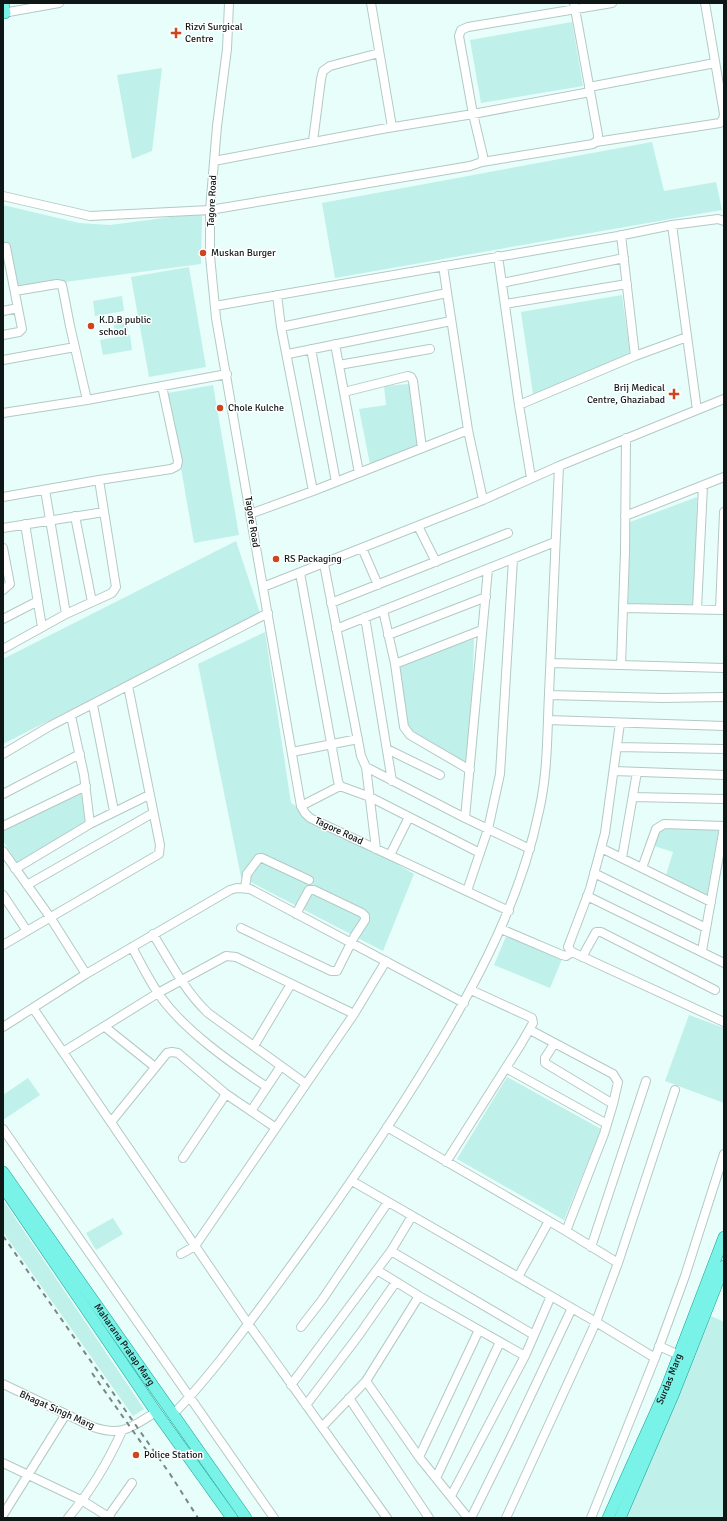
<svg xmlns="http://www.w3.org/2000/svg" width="727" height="1521" font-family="Signika,sans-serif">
  <rect width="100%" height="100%" fill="#e8fefb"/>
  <path fill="#bff0e9" d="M572 22 583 86 481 103 470 40Z
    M162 68 152 151 132 159 117 75Z
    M652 142 664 191 716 182 722 210 335 278 322 203Z
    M3 205 79 223 110 225 202 213 201 264 19 288 10 250 3 248Z
    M189 267 206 367 149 377 131 277Z
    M622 295 630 354 533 394 521 312Z
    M122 296 124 311 95 316 93 301Z
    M126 317 128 331 115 333 113 319Z
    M130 335 132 350 103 355 100 340Z
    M409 384 420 447 370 464 359 409 386 405 384 386Z
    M213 385 239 535 194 543 168 393Z
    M697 497 695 605 628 604 630 522Z
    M236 541 260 613 3 744V659Z
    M265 632 291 803 414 874 383 951 241 877 198 664Z
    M474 639 470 770 402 727 395 664Z
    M84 789 88 822 17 862 3 841V830Z
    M665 826 719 828 707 895 666 875 673 852 654 846 658 830Z
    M507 934 563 957 550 988 494 965Z
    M689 1015 724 1028V1103L665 1081Z
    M507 1077 601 1129 564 1220 457 1159Z
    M28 1078 40 1095 3 1120V1095Z
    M3 1200 144 1409 133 1416 3 1232Z
    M113 1218 123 1234 96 1250 86 1233Z
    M711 1316 724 1322V1518H623Z"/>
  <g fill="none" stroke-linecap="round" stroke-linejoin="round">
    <g stroke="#b3c9c5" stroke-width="10">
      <path id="minor" d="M229 3 227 49 217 126 210 210V256L216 318 301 806 305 813 310 818 509 911
        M371 3 392 127
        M3 13 59 3
        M589 87 715 63
        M313 141 321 79 323 71 330 66 379 53
        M596 142 720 123 723 119 724 114 705 3
        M214 161 382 129 473 114 590 92
        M482 162 593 144 598 140V135L574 3
        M3 196 90 216 210 210 470 166 482 162 483 156 473 114 459 36 461 30 468 27 612 3
        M672 225 697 410
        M621 235 635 356
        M498 256 519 405 531 478
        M443 266 468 430 483 500
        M502 283 624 258
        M15 291 57 284 62 285 70 326 87 400
        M277 295 281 327 313 491
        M505 304 627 284
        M215 306 618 236 672 225 718 219 724 221
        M3 311 18 308
        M281 327 447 293
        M3 335 19 332 22 329 6 247
        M335 344 359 473
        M311 349 336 482
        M288 354 451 321
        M3 360 75 347
        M339 365 430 349
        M344 392 408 376 411 377 413 381 422 448
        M519 405 635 356 687 337
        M3 413 87 400 227 374
        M99 480 171 469 177 466 178 461 162 386
        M45 490 66 614
        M3 497 99 480 116 587 112 593 66 614 3 649
        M250 514 313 491 468 430
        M75 516 92 602
        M625 516 724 477
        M25 524 42 627
        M418 526 436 562
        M3 528 104 512
        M3 548 10 584 3 590
        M362 548 378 585
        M324 564 361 756 366 767 465 818 530 849
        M300 573 338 781 340 786 370 797 480 853
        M263 587 483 500 559 466 724 399
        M331 603 508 533
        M623 608 724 610
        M697 609 703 486
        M383 610 395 664 404 727 410 735 470 770
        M720 610 724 512
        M365 617 392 781
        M3 619 38 601
        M336 629 555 542
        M388 635 486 597
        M551 663 724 668
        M395 664 482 630
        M621 665 625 552 626 438
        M549 695 663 698 724 697
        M93 705 114 811
        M548 720 724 726
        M620 723 605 833 590 889 568 947 572 952 724 1022
        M617 747 724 749
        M387 749 440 775
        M292 752 358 739
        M3 754 50 726 268 613
        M366 767 376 849
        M614 771 724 775
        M3 794 80 754
        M633 797 724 799
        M301 806 340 786
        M465 818 488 569
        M90 824 149 795
        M3 826 86 786
        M601 848 711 902
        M3 851 50 917 86 974
        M390 855 409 817
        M622 858 637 772
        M642 868 656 829 664 824 724 826
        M15 869 90 824 84 775 71 716
        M594 873 706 928
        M27 885 153 813
        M245 888 247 874 259 858H262L309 880
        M467 891 488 829 500 774 513 559
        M3 895 27 931
        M587 896 724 963
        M241 928 331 971H337L354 937 365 920V916L362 913 314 890H309L296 914
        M501 929 562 955 566 956 572 952
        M153 934C170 962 185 991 208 1013L306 1084
        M3 945 159 854 160 845 128 686
        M132 947C140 962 148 978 158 993 182 1029 231 1063 267 1087
        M702 951 724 827
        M582 957 596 932H601L715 990
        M33 1008 249 1325 387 1518
        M3 1027 86 974 230 890 237 888 250 889 464 1003
        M105 1027 155 1067
        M530 1030 613 1074 618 1082 613 1104 604 1134 566 1231
        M554 1044 545 1058V1063L613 1104
        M254 1046 291 984
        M63 1052 158 993 226 956 236 957 354 1014
        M506 1068 607 1124
        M251 1111 281 1066
        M111 1122 167 1053 172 1052 178 1053 226 1094 276 1128
        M387 1127 566 1231 618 1263
        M3 1129 274 1518
        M183 1158 226 1094
        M446 1162 521 1044 533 1023 532 1018 471 990
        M352 1181 596 1322 655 1358
        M591 1247 646 1081
        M391 1251 534 1335
        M181 1254 195 1246 354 1014 386 961
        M377 1270 419 1296 525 1356
        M518 1277 549 1221
        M301 1327 322 1300 388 1202
        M659 1346 679 1355
        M366 1381 419 1457 468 1518
        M3 1384 93 1427C123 1437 131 1427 156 1412
        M291 1385 391 1251 412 1216
        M349 1398 429 1518
        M306 1405 359 1335 396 1282
        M173 1414C191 1397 206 1378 222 1358 249 1324 275 1288 301 1252 348 1187 393 1121 434 1053 480 977 521 898 539 811 548 772 547 733 549 694 552 618 555 542 559 466
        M322 1427 366 1381 419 1296
        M419 1457 479 1330
        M3 1463 83 1501 110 1518
        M436 1478 500 1342
        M451 1496 525 1356 551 1296
        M3 1515 66 1414
        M108 1517 132 1483
        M68 1518C90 1492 108 1462 122 1431
        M471 1518 511 1437 572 1308
        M506 1518 596 1322 618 1263 675 1090
        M591 1518 655 1358 685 1276 724 1154"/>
    </g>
    <g stroke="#1aa095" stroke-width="12">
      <g id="major">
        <path d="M3 3 5 13"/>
        <path id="s1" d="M3 1172 246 1518"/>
        <path d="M3 1187 156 1412 232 1518"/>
        <path id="s2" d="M608 1518 666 1389 724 1237"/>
        <path d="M620 1518 674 1393 724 1266"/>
      </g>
    </g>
    <use href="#minor" stroke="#fff" stroke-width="8"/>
    <use href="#major" stroke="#79f2e8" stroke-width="11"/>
    <path stroke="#798785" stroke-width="2" stroke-dasharray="5 5" stroke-linecap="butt" d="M3 1236 170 1474 198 1518
      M92 1373 152 1458"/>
  </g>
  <g fill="#ce4520" stroke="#fff" stroke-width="1.5">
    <path d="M174 27h4v4h4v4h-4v4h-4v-4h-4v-4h4z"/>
    <circle cx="203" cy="253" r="4"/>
    <circle cx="91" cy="326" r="4"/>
    <path d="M672 388h4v4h4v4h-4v4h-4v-4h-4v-4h4z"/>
    <circle cx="220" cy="408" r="4"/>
    <circle cx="276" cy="559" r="4"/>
    <circle cx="136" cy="1455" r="4"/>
  </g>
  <g text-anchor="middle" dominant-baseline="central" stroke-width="3" stroke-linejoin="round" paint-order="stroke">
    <g font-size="10" fill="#0f1716" stroke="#fff" text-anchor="start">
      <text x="185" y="27">Rizvi Surgical<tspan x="185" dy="12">Centre</tspan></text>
      <text x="211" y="253">Muskan Burger</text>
      <text x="99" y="320">K.D.B public<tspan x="99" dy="12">school</tspan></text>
      <text x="665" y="388" text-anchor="end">Brij Medical<tspan x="665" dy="12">Centre, Ghaziabad</tspan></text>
      <text x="228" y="408">Chole Kulche</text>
      <text x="284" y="559">RS Packaging</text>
      <text x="144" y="1455">Police Station</text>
    </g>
    <g font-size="10" fill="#0f1716" stroke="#fff">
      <text transform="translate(212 201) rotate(-87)">Tagore Road</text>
      <text transform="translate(252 522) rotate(81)">Tagore Road</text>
      <text transform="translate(339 831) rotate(25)">Tagore Road</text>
      <text stroke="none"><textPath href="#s1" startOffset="211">Maharana Pratap Marg</textPath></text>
      <text stroke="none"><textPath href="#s2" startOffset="152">Surdas Marg</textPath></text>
      <text transform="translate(57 1410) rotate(24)">Bhagat Singh Marg</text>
    </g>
  </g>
  <rect width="727" height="1521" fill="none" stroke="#0f1716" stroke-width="8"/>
</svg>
